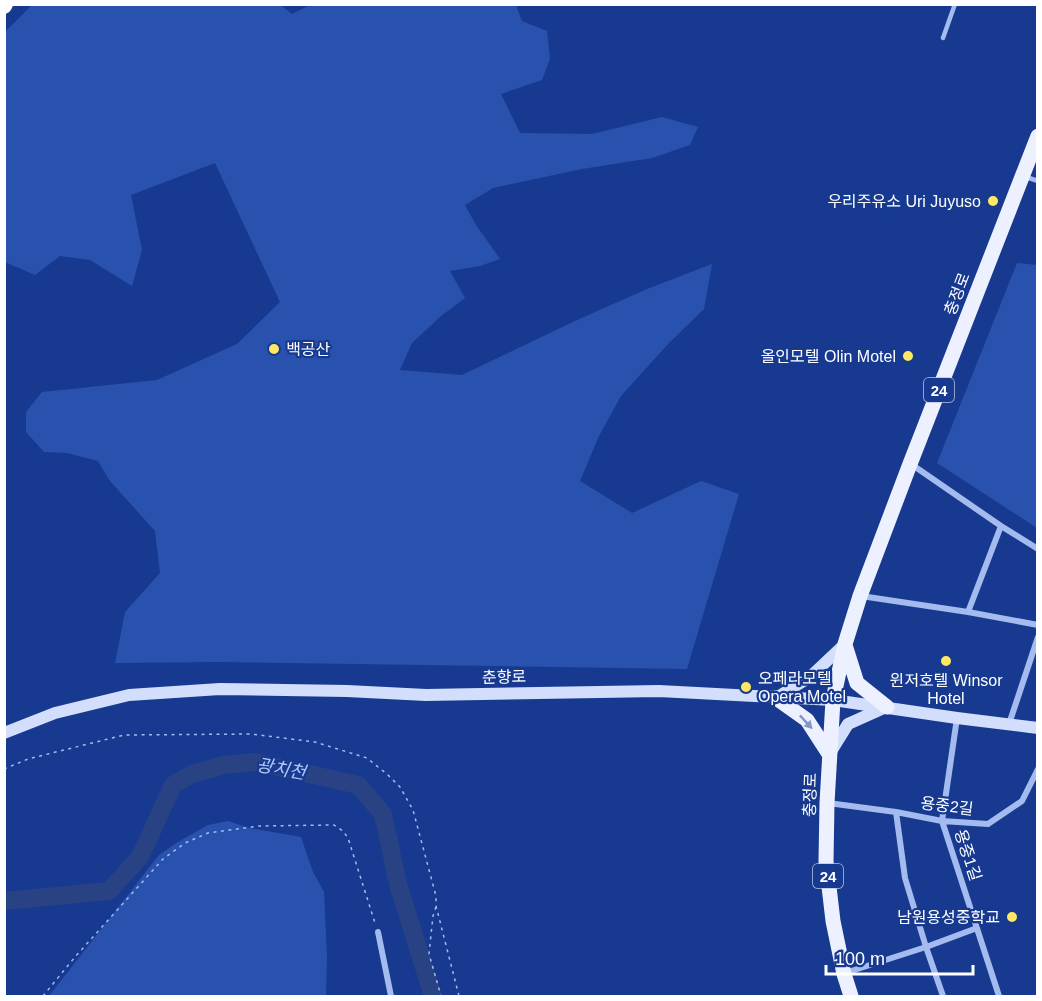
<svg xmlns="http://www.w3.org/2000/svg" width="1042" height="1001" font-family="Arial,'Noto Sans KR',sans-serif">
  <rect width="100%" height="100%" fill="#173a90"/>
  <path fill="#2952af" d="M279 4 292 14 312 4 516 5 522 21 547 31 550 59 542 80 501 94 520 133 592 134 662 117 698 127 690 145 652 158 582 169 493 188 465 205 476 225 500 259 480 266 450 271 465 298 441 316 412 343 400 370 462 375 575 321 647 289 712 264 704 309 668 344 621 396 599 436 580 481 632 513 701 481 739 494 687 669 216 662 115 663 125 612 160 573 155 531 110 481 98 461 67 453 44 452 26 432V412L42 392 157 380 237 344 280 302 215 163 131 195 142 250 132 286 90 260 60 256 35 275 5 262V32L32 5Z
    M1017 263 1037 265V528L937 463Z
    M228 821 249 828 301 837 313 872 324 892 327 957 326 996H49L159 855 178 842 208 825Z"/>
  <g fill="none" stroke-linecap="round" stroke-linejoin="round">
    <path stroke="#294283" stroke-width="18" d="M4 901 109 891 140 857 173 785 192 774 224 765 256 762 358 785 383 814 398 884 433 996"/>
    <path stroke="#a4bbf0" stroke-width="1.5" stroke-dasharray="3 4.5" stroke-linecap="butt" d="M4 769 28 759 124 735 251 734 315 742 367 758 388 775 400 787 413 810 436 896V906L459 996
      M436 907 433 916 429 954 441 996
      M43 996 75 957 163 859 185 843 208 833 259 826 334 825 343 831 348 838 375 923
      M556 996H560"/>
    <path stroke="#a4bbf0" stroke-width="4.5" d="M943 38 955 4
      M1026 177 1038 181"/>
    <path stroke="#a4bbf0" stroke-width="6" d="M911 464 1001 526 1038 549
      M861 596 968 612 1038 625
      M968 612 1001 526
      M957 718 942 821 999 996
      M1009 724 1038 637
      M828 803 896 812 942 821 988 824 1022 801 1038 769
      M896 812 905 878 926 947 943 996
      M378 932 391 996
      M845 973 926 947 977 928"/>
    <path stroke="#d2defb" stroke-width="12" d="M776 698 810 677 845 644
      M4 733 55 713 129 695 220 689 347 691 426 695 659 691 833 700 957 718 1038 728
      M830 753 848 724 886 707"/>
    <path stroke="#edf1ff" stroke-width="15" d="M845 645 857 683 887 707
      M776 698 807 720 829 754
      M851 996 844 974 833 921 826 861 827 803 833 700 845 644 860 596 910 464 1038 136"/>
    <path stroke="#fff" stroke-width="16" d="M4 6 5 4"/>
  </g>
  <defs><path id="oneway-solid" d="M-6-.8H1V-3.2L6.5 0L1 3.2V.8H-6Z" transform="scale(1.5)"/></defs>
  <use fill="#8296c8" href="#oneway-solid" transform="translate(806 722) rotate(47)"/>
  <g fill="#ffe963" stroke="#173a90" stroke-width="2">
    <circle cx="993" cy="201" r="6"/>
    <circle cx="274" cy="349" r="6"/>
    <circle cx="908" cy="356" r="6"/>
    <circle cx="946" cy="661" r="6"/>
    <circle cx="746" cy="687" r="6"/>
    <circle cx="1012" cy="917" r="6"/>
  </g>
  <g text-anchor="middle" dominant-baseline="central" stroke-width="4.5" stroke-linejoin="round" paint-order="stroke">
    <g fill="#173a90" stroke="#b9c4de" stroke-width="1.5">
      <rect x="924" y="378" width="30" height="24" rx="4.5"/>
      <rect x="813" y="864" width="30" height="24" rx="4.5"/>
    </g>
    <g font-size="15" font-weight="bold" fill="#fff">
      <text x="939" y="390">24</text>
      <text x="828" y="876">24</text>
    </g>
    <g font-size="16" fill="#fff" stroke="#173a90" text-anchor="end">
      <text x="981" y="201">우리주유소 Uri Juyuso</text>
      <text x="286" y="349" text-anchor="start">백공산</text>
      <text x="896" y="356">올인모텔 Olin Motel</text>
      <text x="758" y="678" text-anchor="start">오페라모텔<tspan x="758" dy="18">Opera Motel</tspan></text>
      <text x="946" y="680" text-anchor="middle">윈저호텔 Winsor<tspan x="946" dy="18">Hotel</tspan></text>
      <text x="1000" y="917">남원용성중학교</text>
    </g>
    <g font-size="16" fill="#fff" stroke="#173a90">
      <text transform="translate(957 294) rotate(-69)">충정로</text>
      <text transform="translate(504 677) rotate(-1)">춘향로</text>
      <text transform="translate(810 795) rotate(-88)">충정로</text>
      <text transform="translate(947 806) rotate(7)">용중2길</text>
      <text transform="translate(968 855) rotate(72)">용중1길</text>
    </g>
    <g font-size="18" font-style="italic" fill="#b1c6f7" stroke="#173a90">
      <text transform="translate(281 769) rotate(10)">광치천</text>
    </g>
  </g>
  <rect width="1042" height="1001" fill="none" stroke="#ffffff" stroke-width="12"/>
  <path d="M826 965v9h147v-9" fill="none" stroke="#ffffff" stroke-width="3"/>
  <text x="835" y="965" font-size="18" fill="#ffffff" stroke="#173a90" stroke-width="4.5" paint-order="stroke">100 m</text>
</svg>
